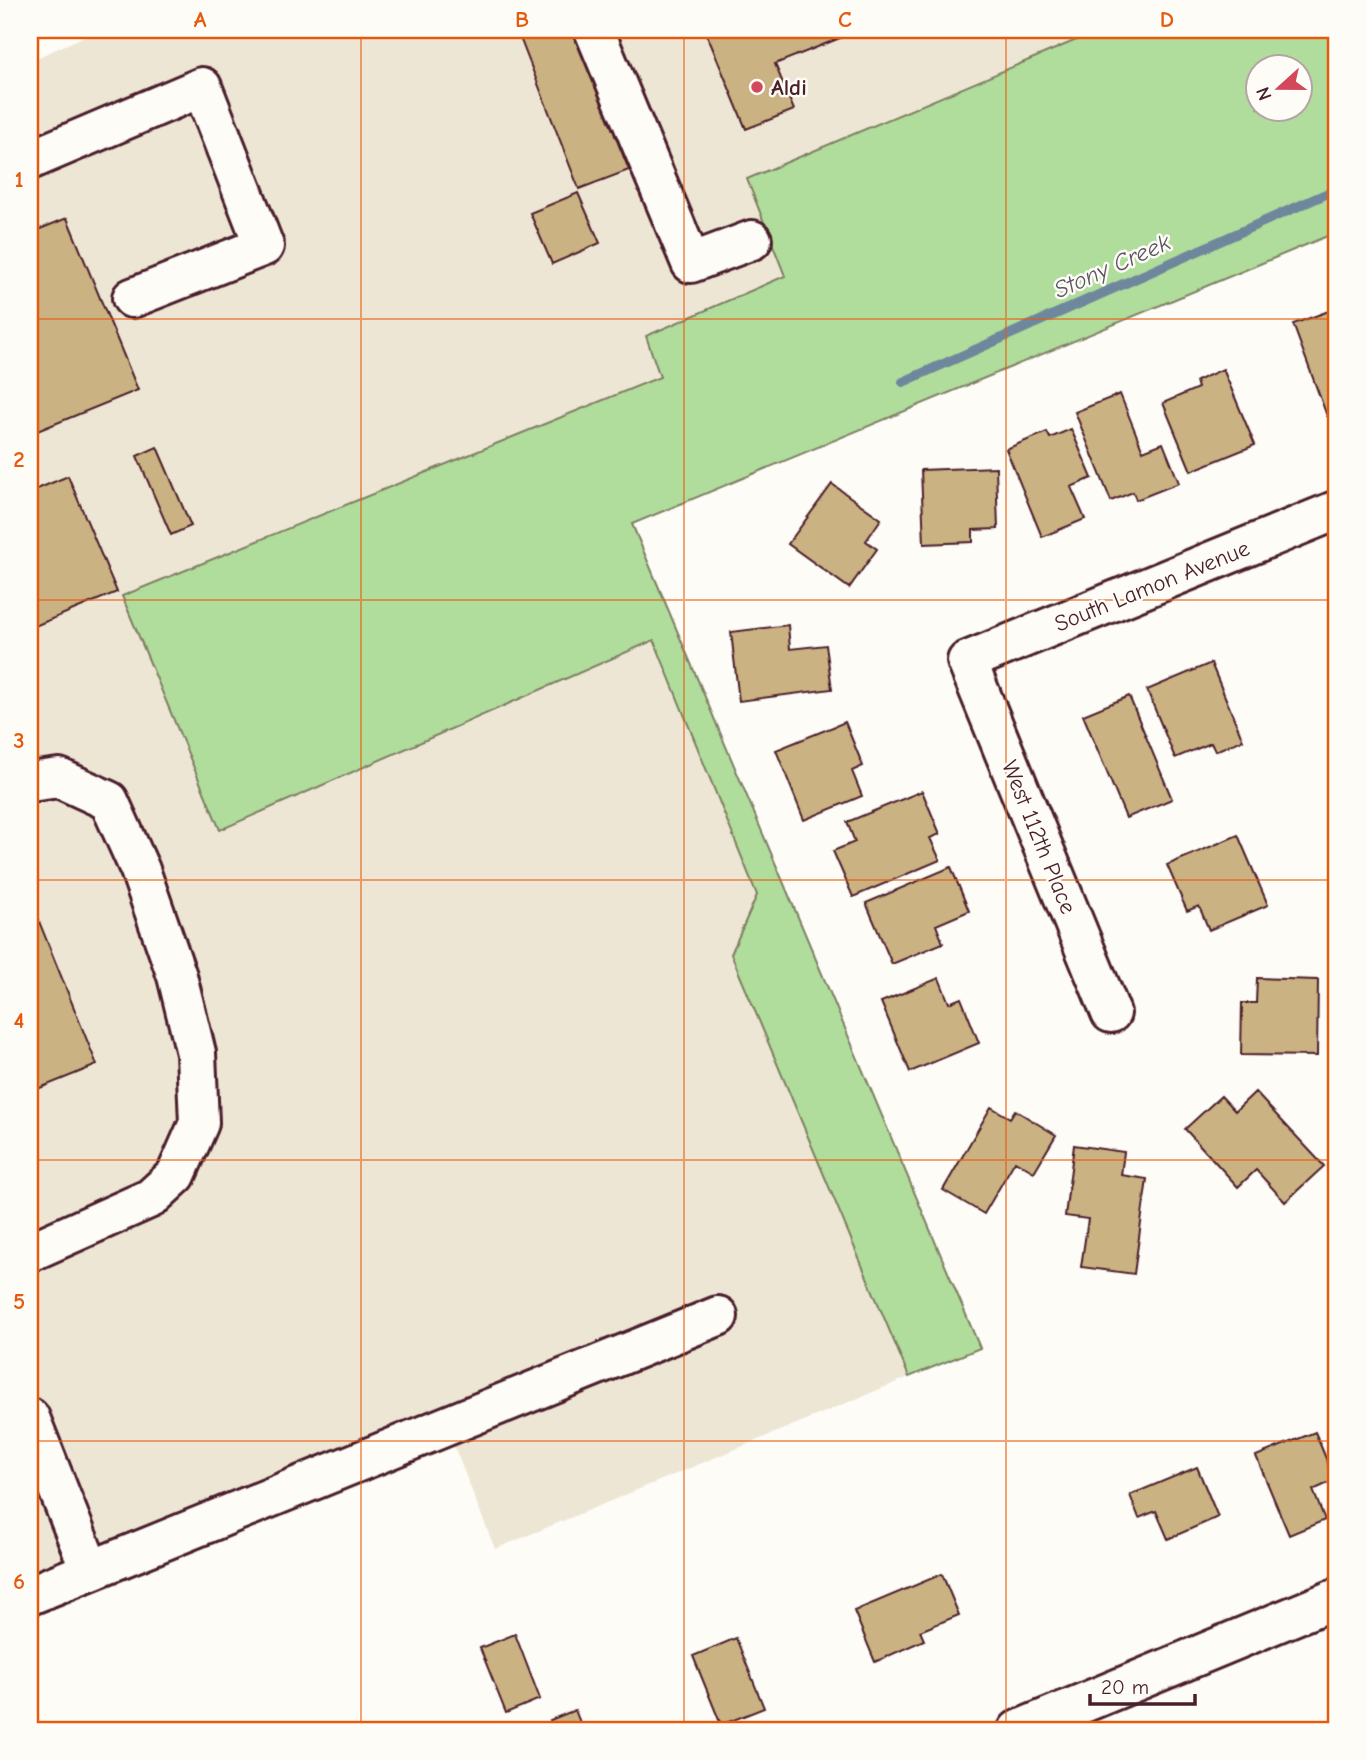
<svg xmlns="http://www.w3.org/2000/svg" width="1367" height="1760" font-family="'Comic Neue',sans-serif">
  <rect width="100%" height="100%" fill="#fdfcf7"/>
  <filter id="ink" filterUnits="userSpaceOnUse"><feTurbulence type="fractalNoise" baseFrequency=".0143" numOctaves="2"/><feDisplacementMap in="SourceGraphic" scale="14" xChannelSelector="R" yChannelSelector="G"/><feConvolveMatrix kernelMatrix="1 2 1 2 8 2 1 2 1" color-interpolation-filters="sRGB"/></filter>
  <g filter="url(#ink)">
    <path fill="#eee6d4" d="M98 30H1100L747 179 785 276 646 336 660 377 122 596 220 830 654 639 757 895 731 955 909 1377 495 1549 452 1441 30 1607V61Z"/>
    <path fill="#b0dd9b" stroke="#7d7e63" stroke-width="2" fill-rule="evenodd" d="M1100 30H1337V232L632 524 980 1348 909 1377 731 954 757 895 654 640 220 830 122 596 660 377 646 336 785 276 747 179ZM1258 66H1300V108H1258Z"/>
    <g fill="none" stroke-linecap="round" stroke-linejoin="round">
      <path stroke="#6e879c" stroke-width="10" d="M903 382 1337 189"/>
    </g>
    <path fill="#cbb282" stroke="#4a1f2b" stroke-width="2" d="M517 30H584L624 131 615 135 629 170 579 189Z
      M705 30H860L775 64 794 110 746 129Z
      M578 193 600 243 552 264 530 213Z
      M67 218 138 390 30 434V233Z
      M1337 308V412L1327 416 1293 324Z
      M1223 369 1255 445 1191 471 1163 403 1198 388 1196 381Z
      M1120 394 1143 451 1163 443 1179 483 1136 500 1133 492 1111 501 1075 412Z
      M1071 429 1092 478 1071 487 1085 519 1042 537 1006 449 1047 432 1050 438Z
      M157 447 191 526 171 535 137 456Z
      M996 467 998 529 973 530V542L924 544 921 470Z
      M68 476 117 592 30 628V492Z
      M832 484 881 519 866 541 877 549 849 588 788 544Z
      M788 625 790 649 826 645 832 689 739 701 731 632Z
      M1211 663 1243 740 1215 751 1211 743 1175 758 1147 690Z
      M1129 696 1172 799 1126 818 1083 715Z
      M845 722 863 766 852 771 862 796 804 820 776 750Z
      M922 791 940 834 930 838 940 860 853 897 833 851 855 842 847 822Z
      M1238 835 1268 905 1209 930 1199 906 1187 911 1167 865Z
      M951 867 969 911 936 925 943 943 892 964 866 903Z
      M34 909 97 1065 30 1092V910Z
      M939 978 949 1003 961 998 979 1043 910 1072 881 1002Z
      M1257 978 1318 980 1317 1056 1241 1055 1242 1003H1256Z
      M1255 1092 1324 1166 1285 1202 1256 1170 1238 1187 1185 1129 1221 1096 1235 1111Z
      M991 1107 1010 1118 1015 1110 1056 1135 1034 1172 1015 1161 984 1214 943 1190Z
      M1074 1145 1124 1152 1121 1175 1147 1179 1134 1274 1081 1267 1088 1219 1065 1216Z
      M1315 1432 1335 1480 1313 1490 1325 1520 1289 1535 1256 1456Z
      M1197 1467 1218 1517 1168 1539 1156 1511 1139 1518 1130 1495Z
      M942 1574 959 1615 920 1631 924 1640 875 1662 854 1611Z
      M515 1634 540 1699 506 1713 480 1648Z
      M736 1638 764 1708 721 1725 693 1656Z
      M575 1710 583 1730H554L550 1720Z"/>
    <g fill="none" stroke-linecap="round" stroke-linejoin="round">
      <g stroke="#4a1f2b" stroke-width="44">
        <path id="minor" d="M594 30 691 263 752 240
          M30 160 202 87 264 246 132 298
          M30 782 59 778 109 801 140 870 177 976 196 1053 199 1123 176 1175 151 1198 30 1252
          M1111 1013 967 661 1337 510
          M30 1418 90 1570
          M30 1595 718 1316
          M1018 1730 1337 1598"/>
      </g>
      <use href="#minor" stroke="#fdfcf7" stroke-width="38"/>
    </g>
  </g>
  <path fill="none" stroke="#e8590c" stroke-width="2" stroke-opacity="0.55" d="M361 30V1730M684 30V1730M1006 30V1730M30 319H1337M30 600H1337M30 880H1337M30 1160H1337M30 1441H1337"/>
  <circle fill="#d1495b" stroke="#fdfcf7" stroke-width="2.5" cx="757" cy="87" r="7"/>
  <g text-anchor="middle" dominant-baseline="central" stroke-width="5" stroke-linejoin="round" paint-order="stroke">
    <g font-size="23" font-weight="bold" fill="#4a1f2b" stroke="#fdfcf7" text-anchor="start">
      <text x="771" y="87">Aldi</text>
    </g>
    <g font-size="23" fill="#4a1f2b" stroke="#fdfcf7">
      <text transform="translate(1152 586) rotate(-22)">South Lamon Avenue</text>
      <text transform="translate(1039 837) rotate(68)">West 112th Place</text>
    </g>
    <g font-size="24" font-style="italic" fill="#5c5363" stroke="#fdfcf7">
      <text transform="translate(1112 266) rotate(-24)">Stony Creek</text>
    </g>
  </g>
  <rect width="1367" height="1760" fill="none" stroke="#fdfcf7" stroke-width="77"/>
  <g transform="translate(1279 88) rotate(249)"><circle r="33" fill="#fdfcf7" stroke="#b5a4a5" stroke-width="2"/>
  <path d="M0-5L12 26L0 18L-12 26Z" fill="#d1495b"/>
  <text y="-10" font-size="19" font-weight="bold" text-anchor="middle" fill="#4a1f2b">N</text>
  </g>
  <path d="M1090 1694v10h105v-10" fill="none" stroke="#4a1f2b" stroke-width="3.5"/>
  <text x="1101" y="1694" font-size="21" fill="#4a1f2b" stroke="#fdfcf7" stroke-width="5" paint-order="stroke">20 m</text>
  <rect x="38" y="38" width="1290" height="1684" fill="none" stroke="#e8590c" stroke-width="2.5"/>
  <g font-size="23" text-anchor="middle" font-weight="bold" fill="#e8590c">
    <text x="200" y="27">A</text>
    <text x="522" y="27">B</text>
    <text x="845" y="27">C</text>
    <text x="1167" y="27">D</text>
    <text x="19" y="187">1</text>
    <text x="19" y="467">2</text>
    <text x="19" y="748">3</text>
    <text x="19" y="1028">4</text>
    <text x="19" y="1309">5</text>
    <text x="19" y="1589">6</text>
  </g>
</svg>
